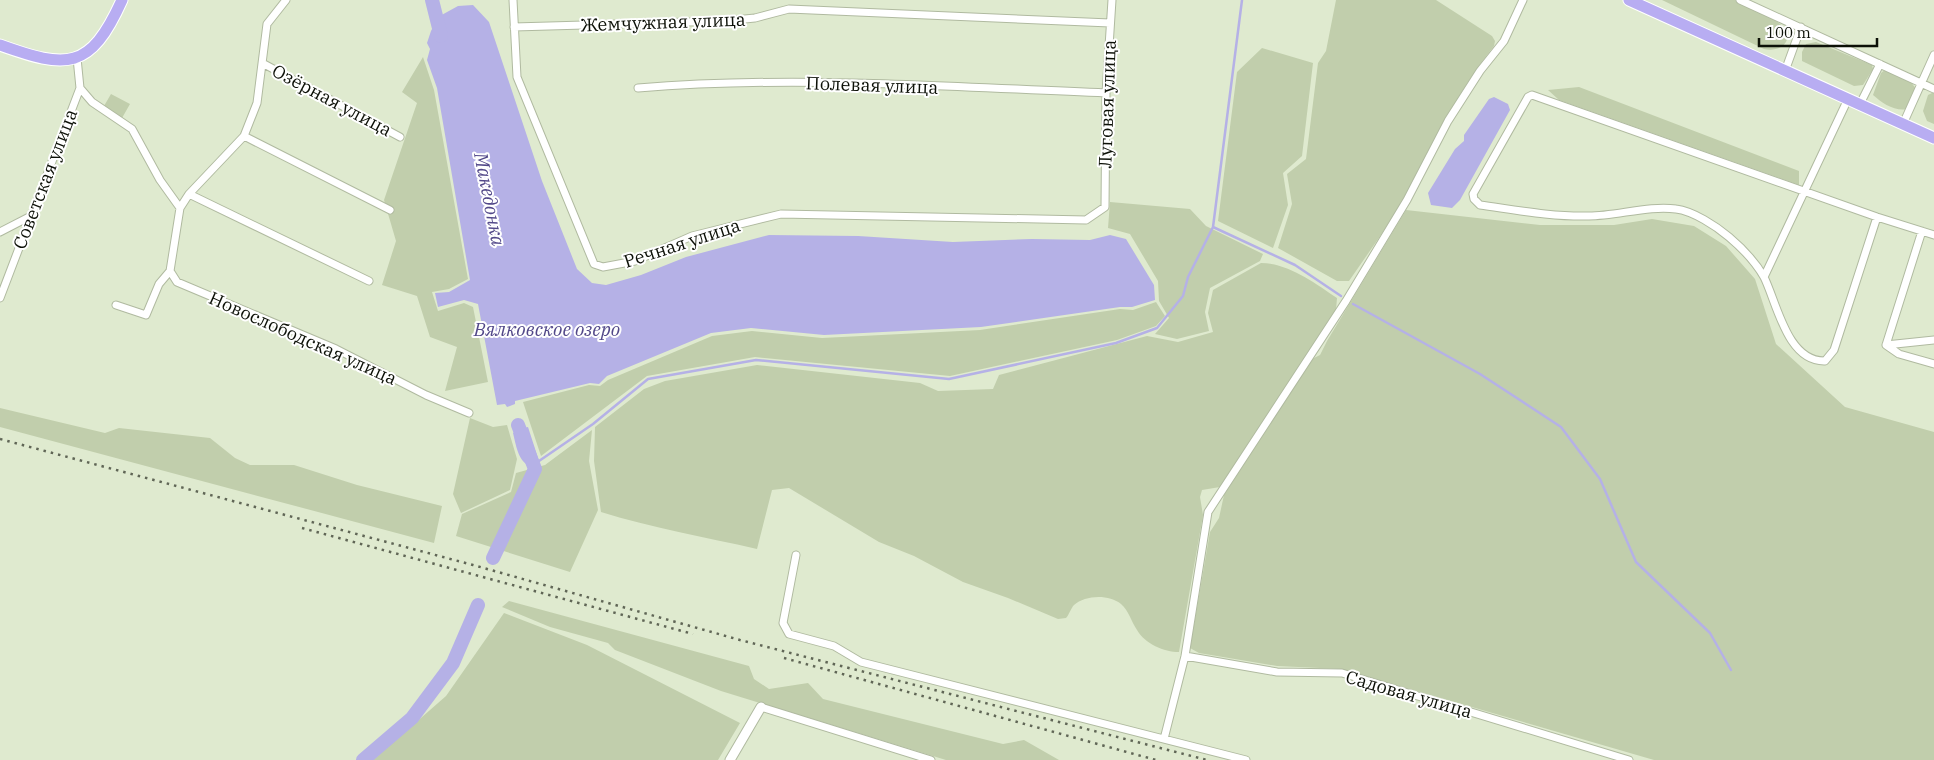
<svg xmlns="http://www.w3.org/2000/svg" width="1934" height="760" font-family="'IBM Plex Serif',serif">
  <rect width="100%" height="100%" fill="#dfeacf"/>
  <path fill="#c1ceac" d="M1336 0H1436L1492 36 1495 41 1494 46C1458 91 1438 134 1412 184 1394 218 1371 249 1349 281H1337L1278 248 1292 204 1287 174 1306 159 1318 63 1326 51Z
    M1662 0C1678 0 1722 0 1735 0 1745 3 1773 17 1780 24 1796 38 1783 53 1764 49Z
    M1816 42 1872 65 1873 69 1863 85 1854 86 1802 61V52L1806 44Z
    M1262 48 1313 63 1302 156 1283 173 1288 205 1273 248 1218 221 1237 72Z
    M423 57 434 90 468 279 449 289 432 292 438 311 464 303 473 307 488 382 445 391 457 347 430 337 417 296 382 285 396 241 384 200 417 103 402 92Z
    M1886 69 1911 82 1916 89 1908 109C1895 112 1882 103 1873 95L1881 73Z
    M1579 87 1799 171V185L1559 100 1548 90Z
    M1934 92V124L1927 121 1923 111 1928 95Z
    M111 94 130 104 122 118 104 106Z
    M1110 202 1190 209 1206 226 1263 254 1260 261 1210 288 1205 312 1209 331 1177 339 1155 334 1169 318 1159 301 1158 281 1130 234 1108 228Z
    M1406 210 1540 225H1614L1652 219 1694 226 1726 246 1755 279 1776 344 1845 407 1934 432V760H1654L1341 669 1277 666 1199 653 1190 648 1210 532 1219 518 1224 495 1310 360 1320 355 1327 341Z
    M1261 263C1288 263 1315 283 1337 298L1336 310 1220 487 1202 490 1200 497 1203 515 1179 652C1164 652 1145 644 1137 630 1131 621 1129 611 1121 604 1109 594 1085 595 1074 605 1071 608 1069 615 1066 618L1058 619 1008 598 963 582 914 556 879 542 789 488 772 490 757 549C705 537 652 528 601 512L594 461 595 427 644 389 665 381 757 365 920 383 938 391 993 389 999 375 1147 336 1178 342 1213 332 1208 313 1213 290Z
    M1156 302 1165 316 1156 326 1117 340 950 376 755 357 647 376 541 456 523 402 589 385 600 386 608 380 712 336 752 331 822 338 980 330 1120 309 1133 310Z
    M0 408 105 433 119 428 210 438 235 458 250 465H294L357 485 442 506 434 543 0 427Z
    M470 418 493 427 507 425 517 459 510 490 461 513 453 494Z
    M592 430 589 461 598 510 570 572 456 536 462 514 511 492 516 473 545 465Z
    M509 601 749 666 754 679 769 689 808 683 823 699 1003 744 1024 740 1059 760H946L721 691 615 650 608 643 550 627 502 607Z
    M504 613 587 645 740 723 718 760H373L446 696Z"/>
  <path fill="#b5b1e6" d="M473 5 489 22 542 181 577 269 592 283 606 285 641 275 686 257 769 235 858 236 953 242 1032 239 1090 240 1110 235 1126 239 1154 285 1155 300 1132 307H1120L981 327 824 335 751 328 711 333 607 376 599 384 590 383 515 401V404L507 407 505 404 497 405 478 304 464 300 438 307 435 293 449 292 470 280 437 88 427 60 430 49 427 43 431 31 438 17 458 6Z
    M1494 97 1508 104 1510 110 1460 200 1452 208 1431 205 1428 193 1455 149 1464 141V135L1489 99Z
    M522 424 524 428 528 427 539 461 535 469C518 463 517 449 513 433L516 431 515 427Z"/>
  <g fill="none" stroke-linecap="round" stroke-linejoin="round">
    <path stroke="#b5b1e6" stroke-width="2.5" d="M1213 227 1295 265 1341 296
      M1353 304 1480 374 1561 427 1600 479 1636 562 1710 633 1731 670
      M539 461 593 424 648 379 756 360 949 379 1116 343 1157 328 1183 296 1188 277 1213 227 1242 0"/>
    <path stroke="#b5b1e6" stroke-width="14" d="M432 0 441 36
      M493 558 535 469 518 425
      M363 760 412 718 453 663 478 605"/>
    <g stroke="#b0baa0" stroke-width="9">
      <path id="minor" d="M513 0 517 77 594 264 603 267 635 261 692 236 781 214 1086 220 1105 207 1106 93 1112 0
        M1740 0 1934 89
        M514 27 724 21 755 18 789 9 1110 23
        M264 64 400 137
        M1785 71 1801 27
        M80 88 92 102 132 129 160 180 180 208 170 271
        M638 88C794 75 951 87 1106 93
        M1860 104 1880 64
        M1903 124 1934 55
        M244 136 390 210
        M189 194 369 281
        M180 208 189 194 244 136 257 103 267 24 286 0
        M1877 217 1834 350 1825 361C1787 362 1777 303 1764 277 1756 263 1742 248 1729 237 1716 226 1693 211 1676 209 1650 205 1616 216 1589 216 1553 217 1516 210 1480 205L1474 199 1473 194 1528 97 1532 95 1877 217 1934 235
        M1922 231 1886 345 1899 354 1934 364
        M0 232 29 217
        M170 271 177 282 336 349 426 395 469 413
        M1764 277 1848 99
        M0 298 80 88 77 58
        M116 305 146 315 159 284 170 271
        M1886 345 1934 340
        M796 555 783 623 789 634 834 646 861 662 1246 760
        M1185 656 1277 672 1342 673 1629 760
        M761 707 931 760
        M1164 739 1185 656 1208 512 1346 301 1407 200 1448 121 1480 71 1504 41 1523 0"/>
    </g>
    <g stroke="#b0baa0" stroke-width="11">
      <path id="tertiary" d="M730 760 761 707"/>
    </g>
    <g stroke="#fff" stroke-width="13">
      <path id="primary" d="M1629 0 1934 138
        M0 45C67 69 90 71 122 0"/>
    </g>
    <use href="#minor" stroke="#fff" stroke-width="7"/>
    <use href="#tertiary" stroke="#fff" stroke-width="9"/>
    <use href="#primary" stroke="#b8adf2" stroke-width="11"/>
    <path stroke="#606656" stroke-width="2.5" stroke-dasharray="2.5 5" stroke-linecap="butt" d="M0 439 473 565 740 640 1207 760
      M302 528 693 634
      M784 658 1156 760"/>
  </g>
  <g text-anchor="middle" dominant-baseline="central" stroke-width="4" stroke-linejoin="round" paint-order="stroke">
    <g font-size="18" fill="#0c1007" stroke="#fff">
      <text transform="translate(663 22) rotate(-2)">Жемчужная улица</text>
      <text transform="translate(872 85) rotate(2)">Полевая улица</text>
      <text transform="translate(332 100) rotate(28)">Озёрная улица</text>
      <text transform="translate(1107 104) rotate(-88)">Луговая улица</text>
      <text transform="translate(45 179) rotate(-69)">Советская улица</text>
      <text transform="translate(682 243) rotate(-18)">Речная улица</text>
      <text transform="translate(303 338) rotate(24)">Новослободская улица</text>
      <text transform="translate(1409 694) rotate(16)">Садовая улица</text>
    </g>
    <g font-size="19" font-style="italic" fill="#524889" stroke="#fff">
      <text transform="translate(490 199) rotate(79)">Македонка</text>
      <text x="547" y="329">Вялковское озеро</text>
    </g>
  </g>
  <path d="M1759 38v8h118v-8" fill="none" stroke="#0c1007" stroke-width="2.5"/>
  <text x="1766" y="38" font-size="15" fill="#0c1007" stroke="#ffffff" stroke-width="4" paint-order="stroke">100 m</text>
</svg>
